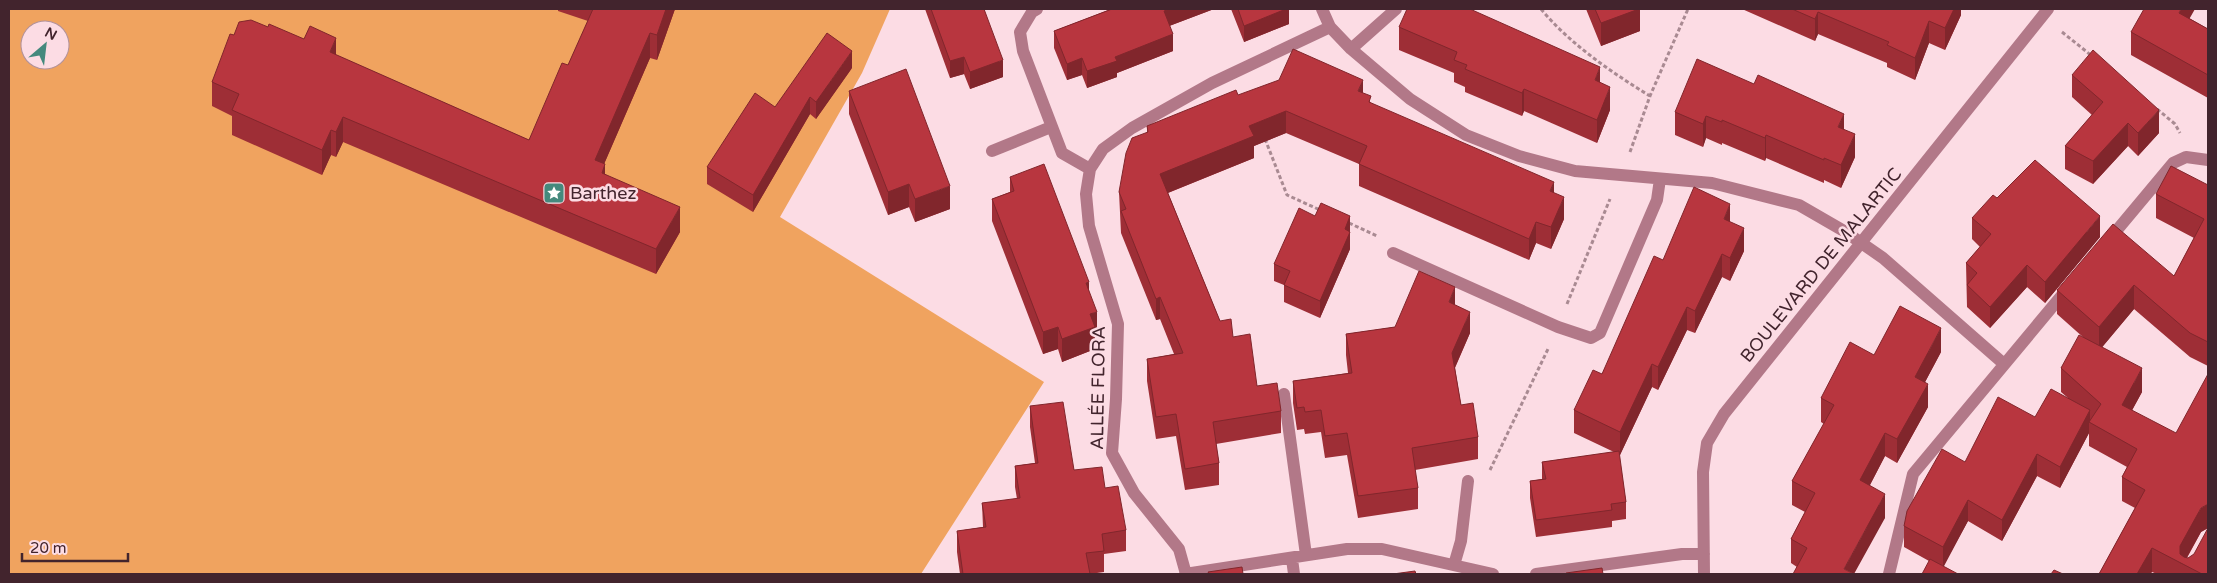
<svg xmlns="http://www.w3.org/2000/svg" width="2217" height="583" font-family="'Varela Round',sans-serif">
  <rect width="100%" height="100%" fill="#fcdce4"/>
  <path fill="#f0a35f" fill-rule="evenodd" d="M9 9H890L862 73 780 217 1044 382 921 574H9ZM30 30H60V60H30Z"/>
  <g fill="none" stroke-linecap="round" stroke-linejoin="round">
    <path stroke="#a98a92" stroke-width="3" stroke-dasharray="4 2.5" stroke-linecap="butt" d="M1541 9C1570 44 1611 72 1650 96
      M2062 32 2092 56
      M2157 109 2175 124 2180 133
      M1265 139 1287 195 1320 210
      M1630 152 1650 96 1688 9
      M1349 223 1377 236
      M1567 304 1610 199
      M1490 470 1548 349"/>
    <path stroke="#b27888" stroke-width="12" d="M1037 9 1032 12 1020 32 1023 51 1062 153 1090 169
      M1322 9 1330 27 1351 49 1410 99 1466 135 1519 156 1575 171 1712 183 1799 205 1844 231 1883 258 2004 364
      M1351 49 1396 9
      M992 151 1051 127
      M2107 242 2173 163 2186 157 2208 160
      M1393 253 1558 327 1591 338 1600 333 1657 200 1660 179
      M1284 394 1306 555
      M1292 559 1294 574
      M1454 565 1461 541 1468 481
      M1185 574 1347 549H1382L1493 574
      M1186 574 1179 549 1134 493 1112 453 1116 399 1118 324 1089 226 1086 194 1090 169 1103 149 1132 128 1212 83 1330 27
      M1536 574 1682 554H1704
      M1704 574 1703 472 1707 443 1724 414 2048 9
      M1889 574 1913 474 2068 288"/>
  </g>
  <path fill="#9e2e36" d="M558 9H675L657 60 650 58 604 164 605 174 680 232 656 274 343 142 336 157 331 155 322 175 232 135V116L212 106V82L234 35 336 55 529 140 568 65 588 21 558 11Z
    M925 9H984L1003 77 970 89 964 74 950 78Z
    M1111 9H1214L1169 26 1173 51 1117 73V77L1087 88 1082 75 1067 80 1054 48V31Z
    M1231 9H1289V24L1244 42Z
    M1586 9H1643L1640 10V31L1601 46Z
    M1742 9H1961V15L1945 50 1929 43 1915 80 1887 67V63L1818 34 1815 41Z
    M2189 18 2208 29V98L2131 55V32Z
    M1399 27 1600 83 1610 110 1597 143 1524 111 1522 116 1465 92V87L1454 82V73L1399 50Z
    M852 68 816 119 810 114 753 212 707 184V167Z
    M2072 75 2159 133 2138 156 2128 146 2093 184 2065 169V146L2092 115 2072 97Z
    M849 91 950 209 915 222 909 207 888 215 849 114Z
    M1363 93 1371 103 1554 193 1564 219 1551 249 1536 243 1529 260 1359 186V164L1286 133 1254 146V158L1168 193 1220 321 1233 337 1257 386 1281 411V433L1216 444 1219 463V485L1185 490 1176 436 1156 439 1147 381V359L1174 354 1160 319 1156 320 1121 233 1119 192 1147 132V126L1238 95Z
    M1675 112 1844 129 1855 157 1841 188 1824 180V183L1766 158 1765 161 1722 143V145L1706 138 1703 147 1675 135Z
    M1010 177 1089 292 1097 334 1095 335V349L1062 362 1058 349 1043 354 992 221V199L1010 192Z
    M2208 185V366L2190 357 2134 309 2102 347 2142 392 2132 410 2208 528 2201 532 2187 558 2208 574H2157L2152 572 2150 574H2099L2135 508 2122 501V477L2127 467 2089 446V433L2060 488 2037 476 2002 541 1968 521 1943 566 1929 561 1904 547V526L1965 462 2035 417 2068 398 2061 392V368L2084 338 2057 314V290L2174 276 2194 238 2156 218V194Z
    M1997 198 2100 237 2045 303 2027 287 1990 328 1967 307 1966 263 1980 247 1972 239V218Z
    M1315 216H1350V249L1320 318 1284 302V285L1274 281V264Z
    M1730 222 1744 251 1730 281 1722 277 1695 333 1687 330 1658 390 1652 387 1620 455 1619 454 1626 502V519L1612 521V527L1536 537 1530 498V481L1542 479V462L1614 452 1574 433V410L1602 374 1663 260Z
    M1455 305 1470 333 1455 368 1461 405 1478 437V459L1415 470 1418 488V509L1358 518 1347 455 1325 458 1321 432 1305 434 1304 429 1297 430 1293 403V381L1348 373 1346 355V334L1395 327Z
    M1941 352 1925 382 1928 407 1897 463 1885 456 1870 485 1885 518 1797 567 1791 563V539L1805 512 1792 505V481L1824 424 1821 422V398L1874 355Z
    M1030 406 1074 470 1105 488 1126 530V551L1104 554V572L1090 574H960L957 552V531L983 527 982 503 1017 499 1015 487V466L1035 463 1030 427Z"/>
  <path fill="#81262c" d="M666 9H675L657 60V35Z
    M1170 9H1214L1164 28V11Z
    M1286 9H1289V24L1244 42V26Z
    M1635 9H1643L1640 10V31L1601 46V23Z
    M1954 9H1961V15L1945 50V28Z
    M2181 9H2195L2179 37V13Z
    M1818 12V34L1815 41V19Z
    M1929 21V43L1915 80V58Z
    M650 33V58L595 185V160Z
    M1173 34V51L1117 73V77L1087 88V71L1115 57Z
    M336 38V63L330 52Z
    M852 51V68L816 119V102Z
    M964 57V74L950 78V61Z
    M1082 58V75L1067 80V64Z
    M1003 60V77L970 89V72Z
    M1600 67V89L1595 80Z
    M1363 80V102L1358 91Z
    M1610 87V110L1597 143V120Z
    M1524 89V111L1522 116V93Z
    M810 97V114L753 212V195Z
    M2159 110V133L2138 156V133Z
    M1286 111V133L1254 146V158L1160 196V174L1249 126Z
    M1844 114V137L1838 127Z
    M1706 116V138L1703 147V124Z
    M343 117V142L336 157V132Z
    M2128 123V146L2093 184V161Z
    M331 130V155L322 175V150Z
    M1855 134V157L1841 188V165Z
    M1766 135V158L1765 161V138Z
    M605 164V189L602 173Z
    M1554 182V204L1550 191Z
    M909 184V207L888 215V192Z
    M950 186V209L915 222V199Z
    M1564 197V219L1551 249V227Z
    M1730 204V227L1724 219Z
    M680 207V232L656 274V249Z
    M1350 216V249L1320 318V301L1345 229Z
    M2100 216V237L2045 303V282Z
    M1536 222V243L1529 260V239Z
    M1744 228V251L1730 281V258Z
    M1722 254V277L1695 333V311Z
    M2027 265V287L1990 328V307Z
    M1089 282V304L1086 283Z
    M2134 285V309L2099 351V327Z
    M1455 287V309L1449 302Z
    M1160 297V319L1156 320V299Z
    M1687 307V330L1658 390V367Z
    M1097 312V334L1095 335V349L1062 362V339L1090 314Z
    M1470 312V333L1452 374V353Z
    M1058 327V349L1043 354V332Z
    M1941 328V352L1915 401V377Z
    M1652 364V387L1620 455V432Z
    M2142 368V392L2122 429V405Z
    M1928 384V407L1897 463V439Z
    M2090 410V423L2089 422V433L2060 488V467Z
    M1885 433V456L1860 504V480Z
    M2037 454V476L2002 541V520Z
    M1885 494V518L1854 574 1844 569Z
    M1968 500V521L1943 568V547Z
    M2208 504V528L2201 532 2183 564 2180 563V546L2201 508Z
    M2152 548V572L2150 574H2137Z"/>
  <path fill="#b8363f" stroke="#81262c" d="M593 9H666L657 35 650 33 595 160 605 164 602 173 680 207 656 249 343 117 336 132 331 130 322 150 232 110 239 94 212 82 230 34 234 35 239 22 251 20 268 27 269 24 304 39 310 26 336 38 330 52 529 140 562 63 568 65Z
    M931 9H984L1003 60 970 72 964 57 950 61Z
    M1112 9H1170L1164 11 1173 34 1115 57 1117 61 1087 71 1082 58 1067 64 1054 31Z
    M1238 9H1286L1244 26Z
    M1407 9H1470L1600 67 1595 80 1610 87 1597 120 1524 89 1522 93 1465 69 1467 65 1454 60 1457 52 1399 27Z
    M1595 9H1639L1601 23Z
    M1792 9H1954L1945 28 1929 21 1915 58 1887 45 1889 42 1818 12 1815 19Z
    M2144 9H2181L2179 13 2208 29V75L2131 32Z
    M827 33 852 51 816 102 810 97 753 195 707 167 755 93 775 107Z
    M1293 49 1363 80 1358 91 1371 96 1369 102 1554 182 1550 191 1564 197 1551 227 1536 222 1529 239 1359 164 1367 146 1286 111 1249 126 1254 136 1160 174 1220 321 1231 319 1233 337 1250 334 1257 386 1277 383 1281 411 1213 422 1219 463 1185 469 1176 414 1156 417 1147 359 1183 353 1160 297 1156 299 1121 211 1126 209 1119 192 1126 153 1132 138 1148 132 1147 126 1236 90 1238 95 1279 80Z
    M2093 50 2159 110 2138 133 2128 123 2093 161 2065 146 2103 102 2072 75Z
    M1697 59 1754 84 1758 75 1844 114 1838 127 1855 134 1841 165 1824 158V160L1766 135 1765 138 1722 120V122L1706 116 1703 124 1675 112Z
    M906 69 950 186 915 199 909 184 888 192 849 91Z
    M2035 160 2100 216 2045 282 2027 265 1990 307 1967 285 1977 273 1966 263 1991 234 1972 218 1993 195 1997 198Z
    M1044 164 1089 282 1086 283 1097 312 1090 314 1095 327 1062 339 1058 327 1043 332 992 199 1014 191 1010 177Z
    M2171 166 2208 185V342L2190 333 2134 285 2099 327 2057 290 2113 224 2174 276 2204 219 2156 194Z
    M1694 187 1730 204 1724 219 1744 228 1730 258 1722 254 1695 311 1687 307 1658 367 1652 364 1620 432 1574 410 1593 370 1602 374 1654 256 1663 260Z
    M1321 203 1350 216 1345 229 1350 232 1320 301 1284 285 1290 271 1274 264 1299 208 1315 216Z
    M1419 271 1455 287 1449 302 1470 312 1452 353 1461 405 1473 403 1478 437 1412 448 1418 488 1358 496 1347 433 1325 436 1321 410 1305 412 1304 407 1297 408 1293 381 1352 373 1346 334 1395 327Z
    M1900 306 1941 328 1915 377 1928 384 1897 439 1885 433 1860 480 1885 494 1844 569 1854 574H1793L1807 548 1791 539 1815 493 1792 481 1834 405 1821 398 1850 342 1874 355Z
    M2079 335 2142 368 2122 405 2176 433 2208 374V504L2201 508 2180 546V554L2184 557 2188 558 2194 554 2208 528V574H2202L2152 548 2137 574H2099L2145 490 2122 477 2137 449 2089 422 2101 404 2061 368Z
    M2051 389 2090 410 2060 467 2037 454 2002 520 1968 500 1943 547 1904 526 1907 511 1942 449 1965 462 1998 397 2035 417Z
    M1063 402 1074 470 1102 467 1105 488 1118 486 1126 530 1102 534 1104 551 1086 553 1090 574H963L957 531 986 527 982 503 1020 498 1015 466 1038 463 1030 406Z
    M1619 451 1626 502 1611 504 1612 510 1536 520 1530 481 1546 479 1542 462Z
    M1930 559 1958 574H1922Z
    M1242 567 1243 574H1209L1208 572Z
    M1602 568 1603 574H1567L1566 573Z
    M2054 570 2063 574H2051Z
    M1415 571 1416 574H1393Z"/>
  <defs>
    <g id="sight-square" transform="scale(1.125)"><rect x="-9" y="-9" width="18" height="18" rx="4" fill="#45897d" stroke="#fcdce4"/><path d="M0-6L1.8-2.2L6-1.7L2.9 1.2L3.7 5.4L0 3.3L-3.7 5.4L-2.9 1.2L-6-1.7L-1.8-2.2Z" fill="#fff"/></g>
  </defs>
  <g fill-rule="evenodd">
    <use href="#sight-square" x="554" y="193"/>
  </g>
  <g text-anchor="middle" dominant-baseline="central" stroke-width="5" stroke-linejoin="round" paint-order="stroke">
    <g font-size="18" fill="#42242d" stroke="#fcdce4" text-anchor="start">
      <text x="570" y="193">Barthez</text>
    </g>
    <g font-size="18" fill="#42242d" stroke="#fcdce4">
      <text transform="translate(1821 265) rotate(-51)">BOULEVARD DE MALARTIC</text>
      <text transform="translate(1098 388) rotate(-89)">ALLÉE FLORA</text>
    </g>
  </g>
  <rect width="2217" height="583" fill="none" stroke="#42242d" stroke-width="20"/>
  <g transform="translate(45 45) rotate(28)"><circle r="24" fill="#fcdce4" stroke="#b2929b"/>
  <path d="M0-4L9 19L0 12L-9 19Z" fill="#45897d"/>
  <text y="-8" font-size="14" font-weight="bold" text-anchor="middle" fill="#42242d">N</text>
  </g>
  <path d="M22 553v8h106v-8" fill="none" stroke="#42242d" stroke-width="2.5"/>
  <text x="30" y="553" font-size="15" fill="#42242d" stroke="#fcdce4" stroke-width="4" paint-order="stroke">20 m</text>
</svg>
